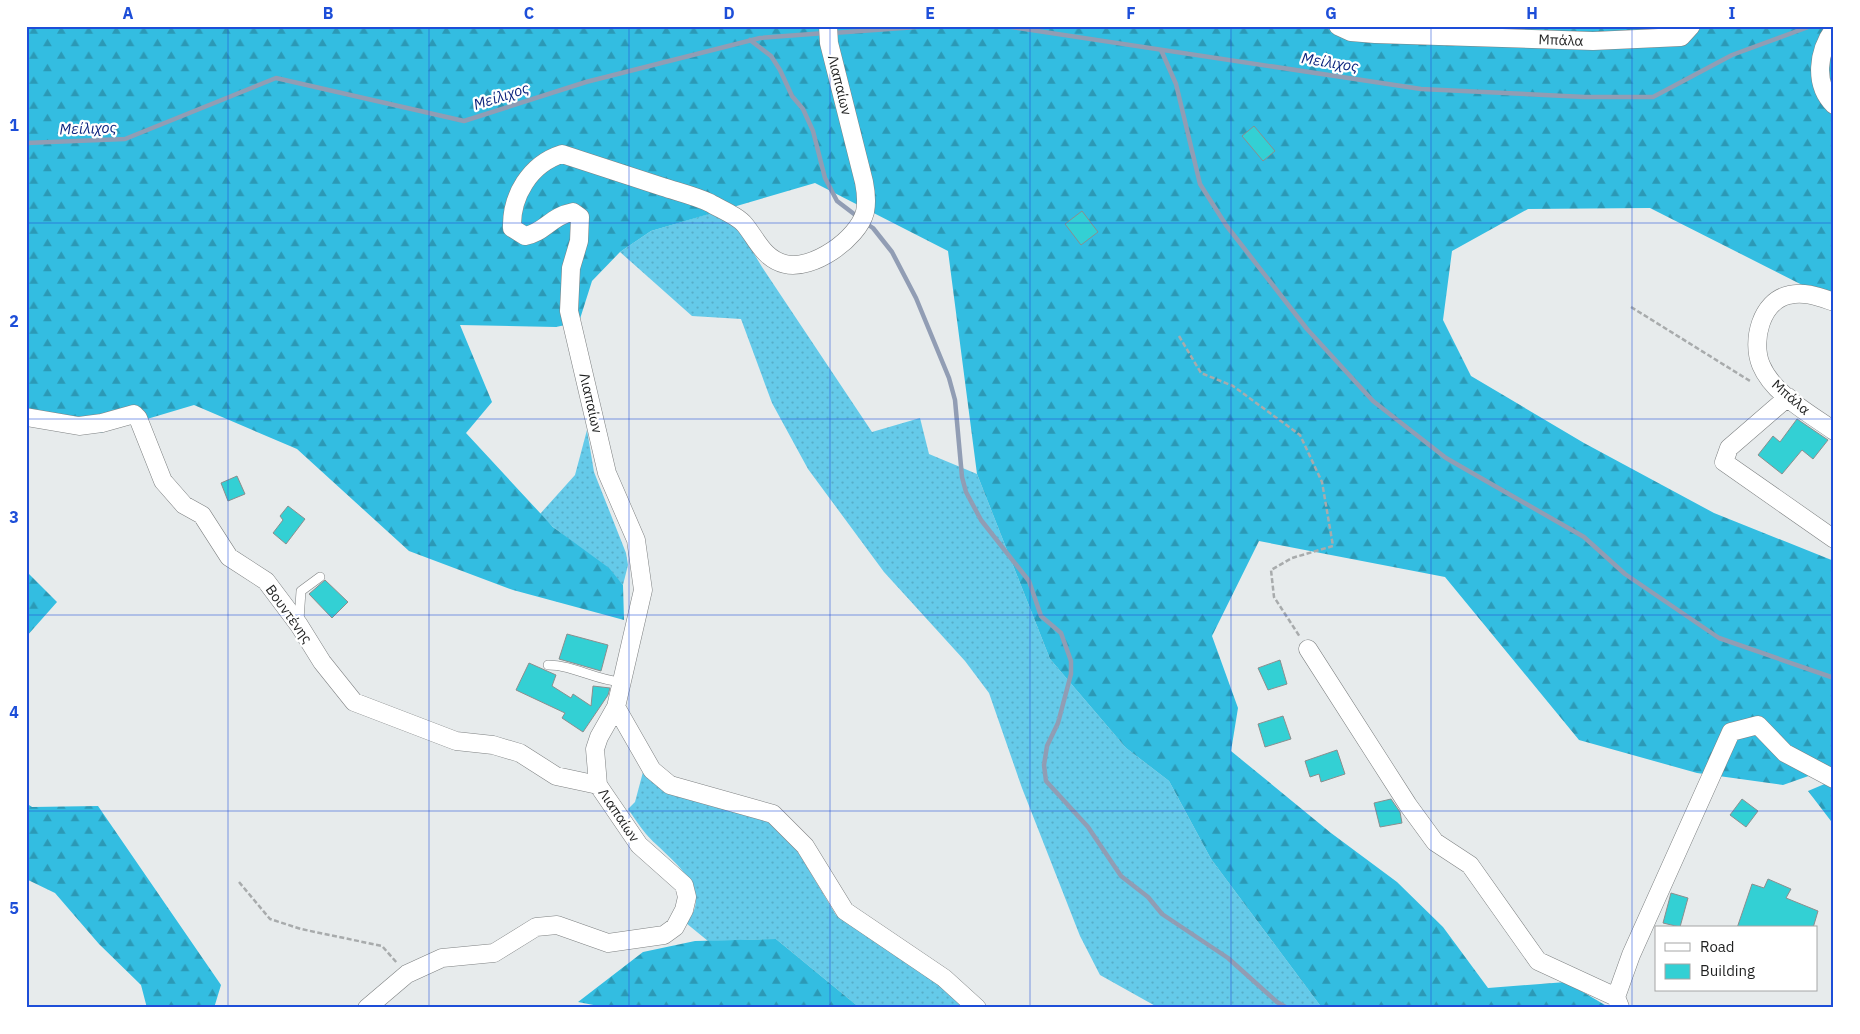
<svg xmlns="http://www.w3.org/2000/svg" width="1860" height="1034" font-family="'IBM Plex Sans',sans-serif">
  <defs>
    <pattern id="grass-dots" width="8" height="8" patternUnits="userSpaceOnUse" patternTransform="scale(1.25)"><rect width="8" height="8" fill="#65cae9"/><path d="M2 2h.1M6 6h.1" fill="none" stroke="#57adc8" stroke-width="1.8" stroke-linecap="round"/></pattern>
    <pattern id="forest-firs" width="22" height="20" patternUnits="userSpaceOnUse" patternTransform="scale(1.25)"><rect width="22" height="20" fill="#33bde1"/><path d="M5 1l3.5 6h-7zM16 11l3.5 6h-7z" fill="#2b99b6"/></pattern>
  </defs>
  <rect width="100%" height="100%" fill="#e7ebec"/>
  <path fill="url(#grass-dots)" d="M715 212 738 227 762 267 872 432 920 418 929 454 977 474 1050 659 1126 748 1169 781 1211 859 1322 1008H1159L1100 975 1080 936 1022 788 989 693 965 661 884 572 808 469 772 403 741 319 692 316 620 252 651 231Z
    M587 430 594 472 626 553 628 565 623 585C599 557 565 541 540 514L575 475Z
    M643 772 662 790 771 821 795 847 836 915 940 984 967 1008H860L776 939 708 941 686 923C717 888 667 858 646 834 639 826 634 817 628 809L635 802Z"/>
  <path fill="url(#forest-firs)" d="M26 26H1834V301L1650 208 1528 209 1452 251 1443 320 1471 376 1584 443 1714 513 1834 561V767L1783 785 1697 773 1579 740 1445 577 1259 541 1212 636 1238 708 1231 751 1331 833 1397 882 1443 927 1488 988 1566 982 1610 1008H1322L1211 859 1169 781 1126 748 1050 659 977 474 948 251 815 183 651 231 620 252 592 281 579 322 556 327 460 325 492 402 466 433 553 527 609 568 623 585 624 620 513 590 409 551 297 449 194 405 100 433 72 429 26 412Z
    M26 571 57 602 26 637Z
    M1834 780V825L1808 791Z
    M26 803 32 807 98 806 221 985 214 1008H147L141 985 99 944 55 893 26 879Z
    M776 939 860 1008H609L578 1002 643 952 695 941Z"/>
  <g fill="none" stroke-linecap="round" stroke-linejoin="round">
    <path stroke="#919db4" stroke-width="4.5" d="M1005 26 1421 89 1585 97H1653L1732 55 1811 26
      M833 33 931 26
      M750 40 771 56 780 70 792 96 803 109 813 131 825 178 837 201 858 217
      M1161 50 1176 84 1200 184 1226 225 1307 329 1373 401 1446 458 1584 537 1625 574 1719 638 1834 678
      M26 143 125 139 276 78 464 121 586 82 760 38 825 33
      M864 222 873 228 892 252 916 298 949 378 955 400 962 477 966 492 981 520 1029 581 1041 616 1061 633 1071 661V674L1058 723 1047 746 1044 765 1046 781 1088 827 1121 876 1148 897 1162 914 1228 958 1277 1002 1287 1008"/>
  </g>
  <path fill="#33d0d4" stroke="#8b8e8e" d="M1254 126 1275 151 1263 161 1242 136Z
    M1082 211 1098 232 1081 245 1065 224Z
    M1797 419 1828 440 1813 459 1802 450 1782 474 1758 455 1773 436 1780 442Z
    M237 476 245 494 228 501 221 483Z
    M288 506 305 519 286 544 273 533 283 520 280 516Z
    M325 580 348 602 332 618 309 594Z
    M567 634 608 645 601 671 559 659Z
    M1280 660 1287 684 1268 690 1258 668Z
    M529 663 556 675 552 686 571 698 573 694 591 706 593 686 610 688 608 695 583 732 562 718 565 713 516 690Z
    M1283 716 1291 739 1265 747 1258 724Z
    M1337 750 1345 774 1321 782 1319 774 1310 777 1305 761Z
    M1391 799 1400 812 1402 823 1380 827 1374 803Z
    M1742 799 1758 811 1746 827 1730 815Z
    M1768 879 1791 889 1786 898 1818 911 1813 928H1737L1752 884 1764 888Z
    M1671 893 1688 898 1680 927 1663 923Z"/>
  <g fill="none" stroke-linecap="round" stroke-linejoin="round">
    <g stroke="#7e8182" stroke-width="10">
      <path id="service" d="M299 620 301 591 320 577
        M548 665C574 665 594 680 622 682"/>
    </g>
    <g stroke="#7e8182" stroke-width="19">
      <path id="minor" d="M1338 26 1351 32 1375 34 1593 41 1681 37 1691 26
        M1834 29C1818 51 1813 84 1834 105
        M1834 302C1819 297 1804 291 1789 295 1761 301 1751 341 1761 365 1773 394 1809 413 1834 431
        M1788 397 1729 448 1724 462 1834 539
        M26 417 79 426 102 423 134 414 138 418 163 481 184 505 202 515 229 557 266 581 299 625 322 662 354 702 456 741 493 745 520 753 556 776 598 785
        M1308 649 1408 805 1435 842 1470 865 1538 961 1616 997
        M616 707 652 770 670 785 773 814 805 846 845 911 944 978 977 1008
        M1620 1007 1616 997 1631 955 1731 732 1758 725 1785 753 1834 779
        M367 1008 407 974 442 958 494 953 536 927 557 925 608 943 664 935 675 927 684 910 687 897 684 885 639 845 598 785 595 749 599 737 616 707 643 590 636 540 607 473 569 311 571 268 579 241 580 217 573 212C551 216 544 233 525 236L512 228C511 196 530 164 562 154 595 165 629 176 663 187 678 192 695 196 710 203 720 209 738 216 745 225 757 240 764 259 785 264 812 271 858 239 865 212 867 202 866 192 864 182L829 43 828 26"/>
    </g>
    <path stroke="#a8abac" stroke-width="2.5" stroke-dasharray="5 2.5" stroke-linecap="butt" d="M1631 307 1750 381
      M1179 336 1201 373 1233 386 1300 435 1322 482 1333 546 1292 558 1271 570 1274 597 1300 637
      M239 882 270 919 301 929 382 946 397 963"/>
    <use href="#service" stroke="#fff" stroke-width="9"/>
    <use href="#minor" stroke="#fff" stroke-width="18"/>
  </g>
  <path fill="none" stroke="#1d4ed8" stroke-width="1" stroke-opacity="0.55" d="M228 26V1008M429 26V1008M629 26V1008M830 26V1008M1030 26V1008M1231 26V1008M1431 26V1008M1632 26V1008M26 223H1834M26 419H1834M26 615H1834M26 811H1834"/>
  <g text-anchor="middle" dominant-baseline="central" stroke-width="4.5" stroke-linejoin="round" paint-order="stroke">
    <g font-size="14" fill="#1f2020" stroke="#fff">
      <text transform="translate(1561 40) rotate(2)">Μπάλα</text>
      <text transform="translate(840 85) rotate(76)">Λιαπαίων</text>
      <text transform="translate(1791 397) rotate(41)">Μπάλα</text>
      <text transform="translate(591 403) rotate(77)">Λιαπαίων</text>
      <text transform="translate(289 614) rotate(54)">Βουντένης</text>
      <text transform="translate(619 815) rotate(56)">Λιαπαίων</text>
    </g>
    <g font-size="15" font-style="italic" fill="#0b247e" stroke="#fff">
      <text transform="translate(1330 62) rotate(9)">Μείλιχος</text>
      <text transform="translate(501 96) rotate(-18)">Μείλιχος</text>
      <text transform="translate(88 128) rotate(-2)">Μείλιχος</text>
    </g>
  </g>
  <rect width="1860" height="1034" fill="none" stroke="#ffffff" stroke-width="55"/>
  <rect x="1655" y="926" width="162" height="65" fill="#ffffff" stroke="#a5a6a6"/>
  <rect x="1665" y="943" width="25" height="8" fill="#ffffff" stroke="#a5a6a6"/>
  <text x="1700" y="952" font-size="15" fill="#1f2020">Road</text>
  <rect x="1665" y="964" width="25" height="15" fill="#33d0d4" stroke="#a5a6a6"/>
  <text x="1700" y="976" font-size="15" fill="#1f2020">Building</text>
  <rect x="28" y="28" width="1804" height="978" fill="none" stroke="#1d4ed8" stroke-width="2"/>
  <g font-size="16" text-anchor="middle" font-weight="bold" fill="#1d4ed8">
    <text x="128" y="19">A</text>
    <text x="328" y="19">B</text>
    <text x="529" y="19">C</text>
    <text x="729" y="19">D</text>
    <text x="930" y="19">E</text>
    <text x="1131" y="19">F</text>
    <text x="1331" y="19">G</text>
    <text x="1532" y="19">H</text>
    <text x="1732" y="19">I</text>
    <text x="14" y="131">1</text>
    <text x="14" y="327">2</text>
    <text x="14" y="523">3</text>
    <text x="14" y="718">4</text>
    <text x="14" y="914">5</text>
  </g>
</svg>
